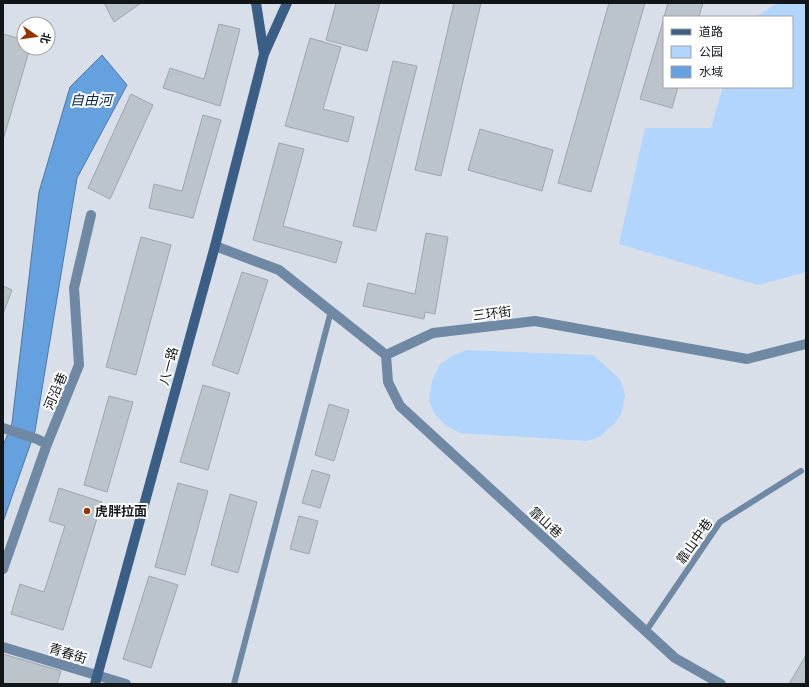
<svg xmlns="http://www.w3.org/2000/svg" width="809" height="687" font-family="Cabin,'Noto Sans SC',sans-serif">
  <rect width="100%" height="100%" fill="#d8dfe8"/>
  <path fill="#b1d5fd" d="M777 3H806V272L758 285 619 244 645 128H711L723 87H792V17H756Z
    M467 350 593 355 620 379 625 395 621 414 614 424 599 437 587 441 460 433 445 425 434 413 429 400 432 381 440 364 454 355Z"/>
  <path fill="#66a1df" stroke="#4d77a4" d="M102 55 127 85 77 178 35 431 3 522V446L12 423 39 192 70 87Z"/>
  <path fill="#bbc3cb" stroke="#9ea5ad" d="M104 3H141L114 22Z
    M336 3H380L367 51 326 40Z
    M454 3H481L441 176 415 170Z
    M609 3H645L591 192 558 183Z
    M668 3H703L699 17H664Z
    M664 18V87H678L672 108 640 99Z
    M219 24 240 29 220 106 163 88 170 68 204 79Z
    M3 34 24 40V48H30L3 140Z
    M310 38 341 47 323 109 354 117 348 142 285 126Z
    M393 61 417 66 376 231 353 226Z
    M131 94 153 105 110 199 88 188Z
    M203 115 221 120 193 218 149 208 154 184 182 191Z
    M480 129 553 150 542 191 468 170Z
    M279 143 304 149 283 226 342 242 336 263 253 240Z
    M426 233 448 237 435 314 425 312 424 319 363 306 368 283 415 294Z
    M141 237 171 245 136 375 106 367Z
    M242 272 268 280 238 374 212 365Z
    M3 286 12 290 3 314Z
    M203 385 230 393 208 470 180 462Z
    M109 396 133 402 107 492 84 485Z
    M329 404 349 410 334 461 315 455Z
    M312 470 330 475 320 508 302 503Z
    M178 483 208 491 185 575 155 567Z
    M59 488 102 502 63 630 11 614 20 584 44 592 65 526 49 521Z
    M230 494 257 502 238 573 211 565Z
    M299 516 318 521 309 554 290 549Z
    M149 576 178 585 151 668 123 659Z
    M3 654 61 671 57 684H3Z
    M806 655V684H789Z"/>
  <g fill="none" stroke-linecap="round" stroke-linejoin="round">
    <path stroke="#6f88a3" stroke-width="6" d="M646 631 720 522 801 471
      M234 684 331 311"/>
    <path stroke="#6f88a3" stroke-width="10" d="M215 246 279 270 386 355
      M386 355 388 382 400 406 675 658 721 684
      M386 355 433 333 535 321 747 359 806 344
      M3 428 37 439 47 444
      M3 569 47 444 79 365 74 288 91 215
      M3 647 126 684"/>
    <path stroke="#3a5e85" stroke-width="10" d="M256 3 264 54
      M95 684 215 246 264 54 287 3"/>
  </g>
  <circle fill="#973300" stroke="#fff" stroke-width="1.5" cx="87" cy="511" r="4"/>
  <g text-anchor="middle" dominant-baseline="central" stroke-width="4" stroke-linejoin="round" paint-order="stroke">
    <g font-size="13" fill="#131619" stroke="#fff">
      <text transform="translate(492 313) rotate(-7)">三环街</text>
      <text transform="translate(168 366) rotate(-75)">八一路</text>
      <text transform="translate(55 391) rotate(-67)">河沿巷</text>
      <text transform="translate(546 522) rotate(42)">靠山巷</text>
      <text transform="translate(694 541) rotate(-55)">靠山中巷</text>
      <text transform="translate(68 653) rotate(17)">青春街</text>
    </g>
    <g font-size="13" font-weight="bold" fill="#131619" stroke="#fff" text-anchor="start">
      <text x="95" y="511">虎胖拉面</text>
    </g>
    <g font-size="14" font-style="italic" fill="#002a51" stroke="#fff">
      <text x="91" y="100">自由河</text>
    </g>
  </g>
  <rect width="809" height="687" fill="none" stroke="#131619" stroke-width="8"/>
  <rect x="663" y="16" width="130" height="72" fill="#ffffff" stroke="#a1a2a3"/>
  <rect x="671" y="29" width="20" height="6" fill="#3a5e85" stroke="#a1a2a3"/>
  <text x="699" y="36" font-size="12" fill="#131619">道路</text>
  <rect x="671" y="46" width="20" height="12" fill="#b1d5fd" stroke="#a1a2a3"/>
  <text x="699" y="56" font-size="12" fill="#131619">公园</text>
  <rect x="671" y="66" width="20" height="12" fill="#66a1df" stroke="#a1a2a3"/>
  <text x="699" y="76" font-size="12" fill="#131619">水域</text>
  <g transform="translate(36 36) rotate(103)"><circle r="19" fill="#ffffff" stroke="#a1a2a3"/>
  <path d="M0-3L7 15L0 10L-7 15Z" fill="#973300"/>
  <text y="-6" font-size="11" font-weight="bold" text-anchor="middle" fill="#131619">北</text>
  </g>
</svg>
